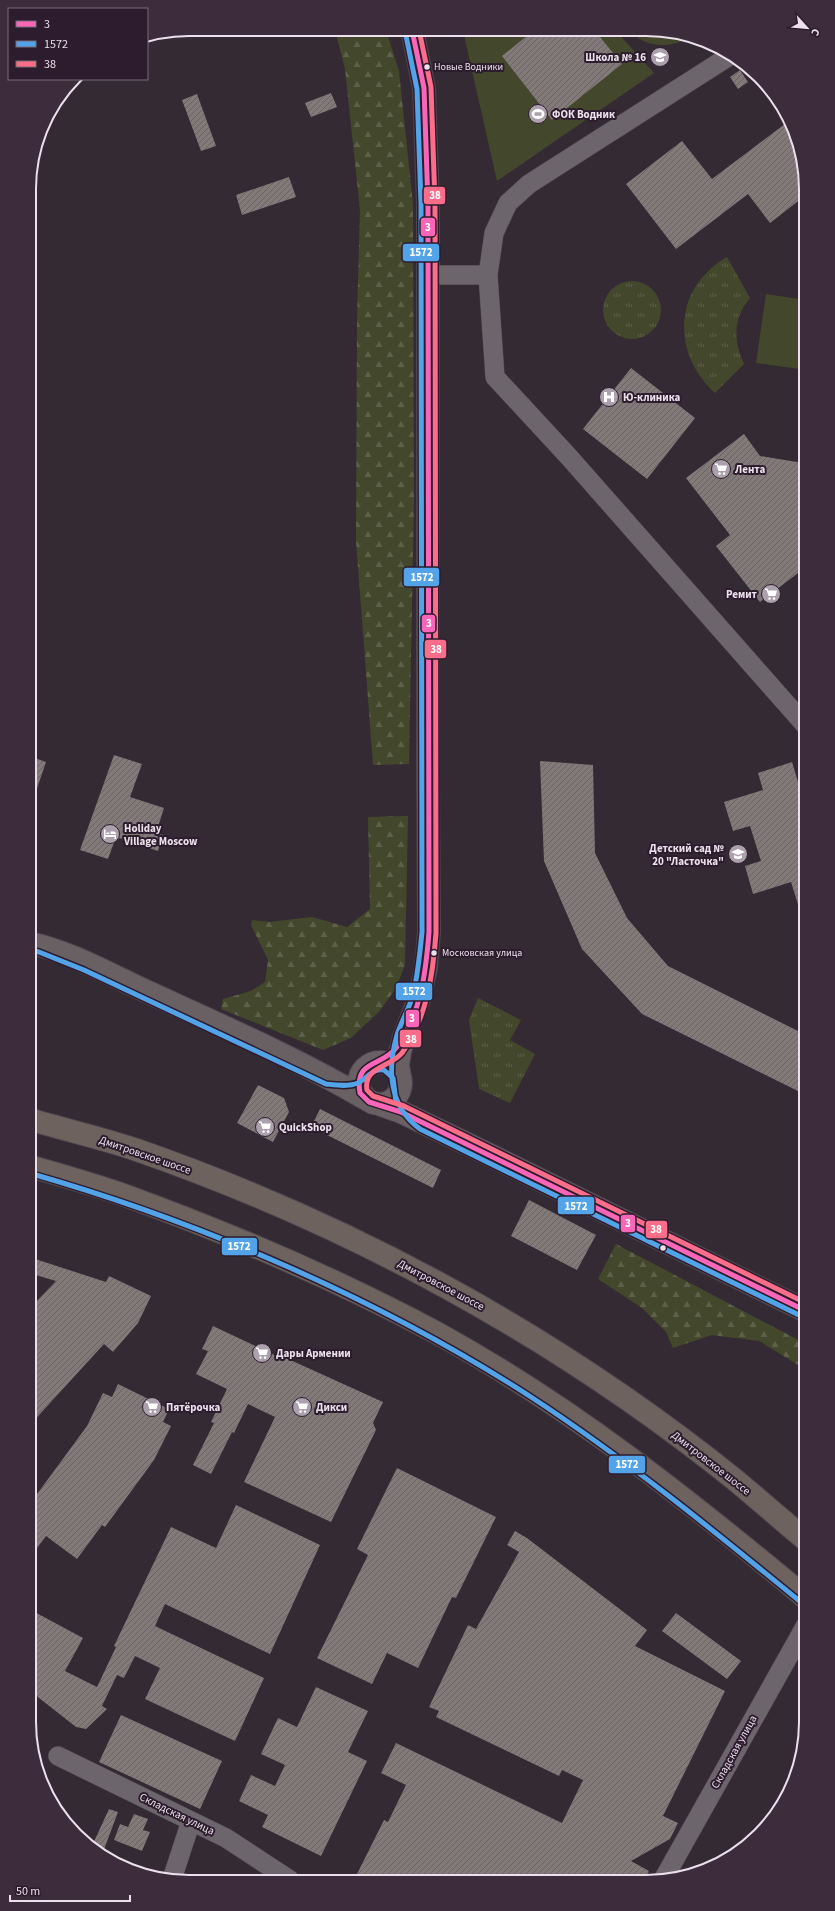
<svg xmlns="http://www.w3.org/2000/svg" width="835" height="1911" font-family="'Source Sans 3',sans-serif">
  <defs>
    <pattern id="forest-firs" width="22" height="20" patternUnits="userSpaceOnUse"><rect width="22" height="20" fill="#43472b"/><path d="M5 1l3.5 6h-7zM16 11l3.5 6h-7z" fill="#5e614a"/></pattern>
    <pattern id="park-tufts" width="24" height="20" patternUnits="userSpaceOnUse"><rect width="24" height="20" fill="#43472b"/><path d="M3 7l-1-3M5 7V3M7 7l1-3M15 17l-1-3M17 17v-4M19 17l1-3" fill="none" stroke="#5e614a"/></pattern>
    <pattern id="building-hatch" width="6" height="6" patternUnits="userSpaceOnUse"><rect width="6" height="6" fill="#827979"/><path d="M-1 1l2-2M0 6l6-6M5 7l2-2" fill="none" stroke="#6a6365"/></pattern>
  </defs>
  <rect width="100%" height="100%" fill="#332a33"/>
  <path fill="#43472b" d="M463 31 617 32 654 73 497 181Z
    M632 32H648L666 35 678 32 691 37C672 48 647 49 632 32Z
    M766 294 806 300V370L756 363Z"/>
  <path fill="url(#forest-firs)" d="M335 30H386L399 71 413 204 414 500 409 764 373 765 356 541 357 317 360 210 345 69Z
    M408 816 405 965 396 988 379 1012 351 1038 323 1050 221 1009 223 999 251 991 265 982 268 960 251 925 252 920 269 922 312 917 347 927 370 909 368 817Z
    M616 1244 806 1344V1370L759 1341 712 1335 673 1348 666 1332 642 1308 598 1279Z"/>
  <path fill="url(#park-tufts)" d="M727 257 750 298C733 318 733 340 744 364L715 393C671 353 673 288 727 257Z
    M603 310a29 29 0 1 1 58 0a29 29 0 1 1-58 0Z
    M478 998 521 1020 510 1040 535 1054 510 1103 479 1089 469 1020Z"/>
  <path fill="url(#building-hatch)" d="M533 31 596 32 622 64 552 120 502 56Z
    M740 70 748 82 738 89 730 77Z
    M331 93 337 107 311 117 305 103Z
    M197 94 216 146 201 151 182 100Z
    M789 121 800 147 806 195 770 223 748 194 676 249 626 184 682 141 712 179Z
    M289 177 296 197 242 215 236 195Z
    M631 368 695 418 647 479 583 429Z
    M744 434 760 456 797 462 806 456V567L760 602 716 546 730 535 686 478Z
    M114 755 142 764 130 797 164 808 156 833 163 835 158 851 116 837 108 859 80 850Z
    M29 756 46 762 31 806 29 805Z
    M540 761 593 765 595 853 627 918 668 966 806 1035V1095L642 1014 582 949 544 861Z
    M792 762 806 808V920H803L791 882 753 894 745 866 761 861 750 826 733 831 724 802 763 790 758 773Z
    M258 1085 284 1098 289 1112 273 1142 237 1123Z
    M320 1109 441 1170 433 1188 311 1127Z
    M529 1200 596 1235 577 1270 511 1236Z
    M29 1257 106 1282 109 1276 151 1296 138 1323 113 1352 104 1344 29 1426V1309L56 1281 29 1273Z
    M213 1326 285 1360 286 1358 383 1402 373 1423 376 1430 331 1522 244 1482 275 1417 248 1404 234 1433 232 1432 211 1474 193 1465 214 1423 211 1422 227 1389 196 1374 208 1351 202 1349Z
    M118 1384 169 1409 163 1422 171 1426 154 1460 105 1527 102 1525 77 1559 46 1536 29 1559V1505L87 1426 103 1393 112 1397Z
    M397 1468 496 1517 456 1598 452 1597 418 1668 387 1653 372 1684 317 1658 368 1555 357 1549Z
    M236 1505 320 1545 270 1654 165 1604 155 1626 264 1678 235 1741 145 1699 160 1668 135 1656 124 1678 117 1675 102 1706 107 1709 86 1729 76 1727 34 1694 36 1689 29 1686V1609L83 1638 65 1671 97 1687 116 1647 114 1646 171 1527 216 1548Z
    M515 1531 527 1538 647 1630 635 1646 725 1691 663 1816 678 1823 670 1839 631 1861 649 1871 644 1882 354 1880 384 1820 388 1822 406 1785 381 1773 396 1743 562 1823 583 1780 562 1770 559 1776 436 1717 439 1711 429 1707 468 1625 476 1629 519 1552 507 1545Z
    M676 1613 741 1661 727 1679 662 1631Z
    M316 1687 368 1711 348 1752 367 1761 321 1856 262 1827 268 1815 239 1801 251 1775 275 1786 285 1765 261 1754 278 1718 297 1727Z
    M121 1715 222 1761 200 1809 99 1762Z
    M109 1809 118 1812 102 1855 91 1848Z
    M134 1814 148 1819 143 1830 150 1832 142 1851 114 1840 120 1824 128 1827Z"/>
  <g fill="none" stroke-linecap="round" stroke-linejoin="round">
    <g stroke="#4d454d" stroke-width="20">
      <path id="minor" d="M428 275H488L494 233 508 203 529 184 731 55
        M488 275 495 377 569 457 806 726
        M58 1756 226 1838 290 1880
        M172 1879 191 1821
        M663 1880 806 1625"/>
    </g>
    <g stroke="#4d454d" stroke-width="24">
      <path id="secondary" d="M29 943C67 950 111 975 146 991 220 1025 294 1057 364 1098
        M359 1083a21 21 0 1 1 42 0a21 21 0 1 1-42 0Z
        M400 1077 398 1065 400 1052 404 1037 419 999 426 968 429 932 428 778V204L424 88 412 30
        M381 1105 401 1112 486 1153 806 1311"/>
    </g>
    <g stroke="#4d454d" stroke-width="24">
      <path id="trunk" d="M29 1119C65 1130 102 1138 137 1150 352 1225 556 1336 734 1479 758 1499 782 1520 806 1540
        M29 1166C61 1175 93 1184 124 1195 231 1234 336 1279 437 1333 570 1406 690 1501 806 1598"/>
    </g>
    <use href="#minor" stroke="#6c656c" stroke-width="19"/>
    <use href="#secondary" stroke="#696063" stroke-width="22"/>
    <use href="#trunk" stroke="#6e625e" stroke-width="22"/>
    <g stroke="#2d1c2d" stroke-width="8">
      <path id="bus-1" d="M412 30 424 88 428 204 429 932C426 971 421 1015 396 1048 382 1067 354 1059 360 1093L369 1102 401 1112 806 1311"/>
    </g>
    <g stroke="#2d1c2d" stroke-width="8">
      <path id="bus-2" d="M405 31 417 89 421 204 422 932C420 953 418 974 413 995 409 1009 401 1022 397 1035 387 1070 389 1106 420 1129L803 1317
        M29 950 39 952 84 970 326 1084C336 1085 348 1087 358 1083 368 1078 372 1068 384 1070L393 1078 396 1102
        M29 1173C201 1222 381 1300 531 1397 626 1459 714 1531 802 1603"/>
    </g>
    <g stroke="#2d1c2d" stroke-width="8">
      <path id="bus-3" d="M419 30 431 87 435 204 436 933C433 974 427 1018 402 1053 391 1067 363 1067 367 1090L373 1096 404 1106 806 1303"/>
    </g>
    <use href="#bus-1" stroke="#fa66b7" stroke-width="5"/>
    <use href="#bus-2" stroke="#53a3e8" stroke-width="5"/>
    <use href="#bus-3" stroke="#fb6d88" stroke-width="5"/>
  </g>
  <defs>
    <g id="school-disc" transform="scale(1)"><circle r="9.5" fill="#aba0ab" stroke="#2d1c2d"/><path d="M0-5L7-2L0 1L-7-2ZM-4 1L0 2.5L4 1V4Q0 6-4 4Z" fill="#fff"/></g>
    <g id="stadium-disc" transform="scale(1)"><circle r="9.5" fill="#aba0ab" stroke="#2d1c2d"/><path d="M0-5a6.5 5 0 1 0 0 10a6.5 5 0 1 0 0-10ZM-3.5-1.8h7v3.6h-7Z" fill="#fff"/></g>
    <g id="hospital-disc" transform="scale(1)"><circle r="9.5" fill="#aba0ab" stroke="#2d1c2d"/><path d="M-5-5h3v3.5h4V-5h3V5h-3V1.5h-4V5h-3Z" fill="#fff"/></g>
    <g id="supermarket-disc" transform="scale(1)"><circle r="9.5" fill="#aba0ab" stroke="#2d1c2d"/><path d="M-6-5.5h2.5l.6 2H6L4.5 2H-2.5L-4.4-4H-6ZM-1.5 3.2a1.3 1.3 0 1 0 .1 0ZM3 3.2a1.3 1.3 0 1 0 .1 0Z" fill="#fff"/></g>
    <g id="hotel-disc" transform="scale(1)"><circle r="9.5" fill="#aba0ab" stroke="#2d1c2d"/><path d="M-6-4.5h1.5V1H6V5H4.5V3h-9V5H-6ZM-4 0a1.8 1.8 0 1 1 3.6 0ZM.5 0V-2.5h3Q6-2.5 6 0Z" fill="#fff"/></g>
  </defs>
  <g fill-rule="evenodd">
    <use href="#school-disc" x="660" y="57"/>
    <use href="#stadium-disc" x="538" y="114"/>
    <use href="#hospital-disc" x="609" y="397"/>
    <use href="#supermarket-disc" x="721" y="469"/>
    <use href="#supermarket-disc" x="771" y="594"/>
    <use href="#hotel-disc" x="110" y="834"/>
    <use href="#school-disc" x="738" y="854"/>
    <use href="#supermarket-disc" x="265" y="1127"/>
    <use href="#supermarket-disc" x="262" y="1353"/>
    <use href="#supermarket-disc" x="152" y="1407"/>
    <use href="#supermarket-disc" x="302" y="1407"/>
  </g>
  <g fill="#ebe0eb" stroke="#2d1c2d" stroke-width="1.5">
    <circle cx="427" cy="67" r="3.5"/>
    <circle cx="434" cy="953" r="3.5"/>
    <circle cx="663" cy="1248" r="3.5"/>
  </g>
  <g text-anchor="middle" dominant-baseline="central" stroke-width="4" stroke-linejoin="round" paint-order="stroke">
    <g font-size="10" fill="#ebe0eb" stroke="#2d1c2d" text-anchor="start">
      <text x="434" y="67">Новые Водники</text>
      <text x="442" y="953">Московская улица</text>
    </g>
    <g font-size="11" font-weight="bold" fill="#ebe0eb" stroke="#2d1c2d" text-anchor="start">
      <text x="646" y="57" text-anchor="end">Школа № 16</text>
      <text x="552" y="114">ФОК Водник</text>
      <text x="623" y="397">Ю-клиника</text>
      <text x="735" y="469">Лента</text>
      <text x="757" y="594" text-anchor="end">Ремит</text>
      <text x="124" y="828">Holiday<tspan x="124" dy="13">Village Moscow</tspan></text>
      <text x="724" y="848" text-anchor="end">Детский сад №<tspan x="724" dy="13">20 "Ласточка"</tspan></text>
      <text x="279" y="1127">QuickShop</text>
      <text x="276" y="1353">Дары Армении</text>
      <text x="166" y="1407">Пятёрочка</text>
      <text x="316" y="1407">Дикси</text>
    </g>
    <g font-size="11" fill="#ebe0eb" stroke="#2d1c2d">
      <text transform="translate(145 1155) rotate(19)">Дмитровское шоссе</text>
      <text transform="translate(441 1285) rotate(28)">Дмитровское шоссе</text>
      <text transform="translate(711 1463) rotate(38)">Дмитровское шоссе</text>
      <text transform="translate(734 1752) rotate(-61)">Складская улица</text>
      <text transform="translate(177 1814) rotate(26)">Складская улица</text>
    </g>
  </g>
  <path d="M0 0H835V1911H0ZM189 36H646A153 153 0 0 1 799 189V1722A153 153 0 0 1 646 1875H189A153 153 0 0 1 36 1722V189A153 153 0 0 1 189 36Z" fill="#3c2c3c" fill-rule="evenodd"/>
  <path fill="none" stroke="#ebe0eb" stroke-width="2" d="M189 36H646A153 153 0 0 1 799 189V1722A153 153 0 0 1 646 1875H189A153 153 0 0 1 36 1722V189A153 153 0 0 1 189 36Z"/>
  <g stroke="#2d1c2d" stroke-width="1.5">
    <rect x="423" y="186" width="23" height="19" rx="4" fill="#fb6d88"/>
    <rect x="420" y="217" width="16" height="20" rx="4" fill="#fa66b7"/>
    <rect x="402" y="243" width="38" height="19" rx="4" fill="#53a3e8"/>
    <rect x="403" y="567" width="37" height="20" rx="4" fill="#53a3e8"/>
    <rect x="421" y="614" width="15" height="19" rx="4" fill="#fa66b7"/>
    <rect x="424" y="639" width="23" height="20" rx="4" fill="#fb6d88"/>
    <rect x="395" y="982" width="38" height="19" rx="4" fill="#53a3e8"/>
    <rect x="405" y="1009" width="15" height="19" rx="4" fill="#fa66b7"/>
    <rect x="399" y="1029" width="23" height="19" rx="4" fill="#fb6d88"/>
    <rect x="557" y="1196" width="38" height="19" rx="4" fill="#53a3e8"/>
    <rect x="620" y="1214" width="16" height="19" rx="4" fill="#fa66b7"/>
    <rect x="645" y="1220" width="23" height="19" rx="4" fill="#fb6d88"/>
    <rect x="221" y="1237" width="37" height="19" rx="4" fill="#53a3e8"/>
    <rect x="608" y="1455" width="38" height="19" rx="4" fill="#53a3e8"/>
  </g>
  <g font-size="11" text-anchor="middle" font-weight="bold" fill="#fff">
    <text x="435" y="199">38</text>
    <text x="428" y="231">3</text>
    <text x="421" y="256">1572</text>
    <text x="422" y="581">1572</text>
    <text x="429" y="627">3</text>
    <text x="436" y="653">38</text>
    <text x="414" y="995">1572</text>
    <text x="412" y="1022">3</text>
    <text x="411" y="1043">38</text>
    <text x="576" y="1210">1572</text>
    <text x="628" y="1227">3</text>
    <text x="656" y="1233">38</text>
    <text x="239" y="1250">1572</text>
    <text x="627" y="1468">1572</text>
  </g>
  <rect x="8" y="8" width="140" height="72" fill="#2d1c2d" stroke="#796a79"/>
  <rect x="16" y="21" width="20" height="6" fill="#fa66b7" stroke="#796a79"/>
  <text x="44" y="28" font-size="12" fill="#ebe0eb">3</text>
  <rect x="16" y="41" width="20" height="6" fill="#53a3e8" stroke="#796a79"/>
  <text x="44" y="48" font-size="12" fill="#ebe0eb">1572</text>
  <rect x="16" y="61" width="20" height="6" fill="#fb6d88" stroke="#796a79"/>
  <text x="44" y="68" font-size="12" fill="#ebe0eb">38</text>
  <g transform="translate(807 28) rotate(117)" stroke="#2d1c2d" stroke-width="3" paint-order="stroke">
  <path d="M0-3L7 15L0 10L-7 15Z" fill="#ebe0eb"/>
  <text y="-6" font-size="11" font-weight="bold" text-anchor="middle" fill="#ebe0eb">С</text>
  </g>
  <path d="M10 1895v6h120v-6" fill="none" stroke="#ebe0eb" stroke-width="2"/>
  <text x="16" y="1895" font-size="12" fill="#ebe0eb" stroke="#2d1c2d" stroke-width="3" paint-order="stroke">50 m</text>
</svg>
